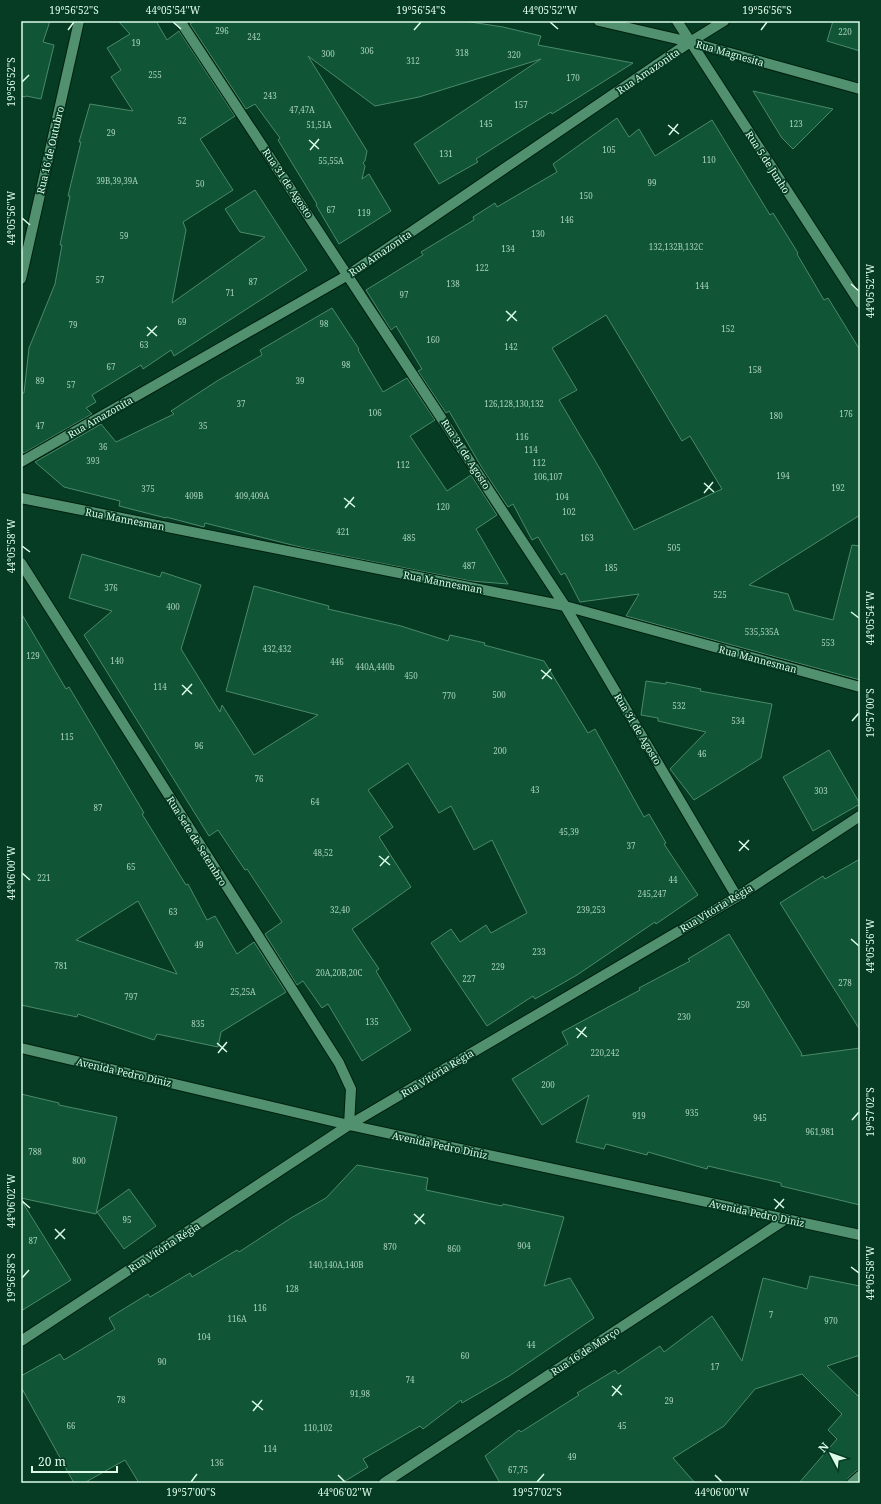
<svg xmlns="http://www.w3.org/2000/svg" width="881" height="1504" font-family="'Noto Serif',serif">
  <rect width="100%" height="100%" fill="#063b24"/>
  <path fill="#0f5536" stroke="#4b8a69" fill-rule="evenodd" d="M21 21H50L43 42 54 45 41 99 26 96 25 97 21 96Z
    M118 21H156L167 40 179 31 235 116 200 139 233 190 183 222 186 230 172 303 265 237 240 232 225 209 255 190 307 270 174 356 171 350 143 369 141 365 92 395 96 402 86 408 92 414 24 453 21 450V393H24L29 348 55 284 62 245H60L70 196H68L81 142H79L90 104 133 111 111 77 121 70 107 48 130 34Z
    M195 21H464L503 27 541 36 538 45 633 63 552 114 551 112 517 133 476 159 478 162 439 184 414 144 541 59 419 97 375 106 308 56 367 151 365 161 363 163 365 166 362 179 369 174 391 211 339 244 316 205 317 204 278 140 280 138 255 104 246 109 190 24Z
    M833 21H860V51L827 41Z
    M753 91 833 109 793 149 782 138Z
    M617 118 629 137 639 129 655 156 712 120 770 215 773 213 798 253 797 254 824 300 828 298 860 350V515L749 585 788 594 794 610 833 620 852 545 860 546V680L626 616 639 594 580 602 565 573 561 575 538 537 532 540 513 504 508 507 482 468 449 411 446 413 418 371 422 369 396 326 391 330 366 290 423 255 421 252 474 220 473 217 495 203 497 207 557 172 553 164ZM606 315 682 441 690 436 722 489 634 530 600 469 559 400 577 390 552 348Z
    M332 308 359 349 358 350 383 392 407 378 435 420 410 436 447 491 471 475 497 515 476 529 508 584 471 581 304 548 205 523 204 527 166 517V518L119 506 120 501 64 487 35 462 101 424 116 442 174 414 171 411 217 381 262 355 260 350Z
    M82 554 160 577 162 572 201 585 181 649 220 712 222 705 254 755 318 715 226 691 254 586 329 606 328 609 401 626 448 641 450 635 485 643 484 645 544 661 588 733 595 729 644 817 649 814 666 843 664 844 698 895 656 924 655 922 577 975 535 999 533 996 487 1026 431 943 451 929 460 942 486 925 491 933 527 913 492 840 474 850 451 806 439 813 408 763 368 790 393 827 379 837 411 887 352 929 379 969 376 971 411 1030 362 1061 328 1004 322 1008 303 981 297 985 265 934 282 922 247 869 245 870 218 830 209 836 84 635 112 611 69 598Z
    M21 613 66 689 69 687 144 813 142 814 186 885 188 884 207 920 215 916 237 954 254 942 286 992 221 1032 218 1047 157 1034 154 1040 78 1014 77 1017 21 1005ZM138 901 177 974 76 940Z
    M646 681 666 684V682L701 689 700 691 772 704 761 758 694 800 670 769 706 732 658 721V718L641 715Z
    M829 750 860 804 813 831 783 777Z
    M860 859V1030L780 903 823 876 825 879Z
    M729 934 802 1054 801 1056 860 1048V1205L781 1186V1183L708 1166 707 1169 648 1152 647 1155 606 1144 604 1149 576 1142 589 1095 542 1125 512 1079 568 1044 562 1032 640 990 639 988 690 961 688 959Z
    M21 1094 59 1103V1105L117 1117 96 1214 21 1198Z
    M357 1165 428 1178 426 1190 502 1206 503 1204 564 1217 544 1286 570 1278 594 1318 509 1376 462 1403 461 1400 423 1429 420 1426 363 1459 368 1467 342 1483H139L125 1460 84 1483H74L21 1387V1376L60 1354 64 1360 115 1329 109 1318 148 1294 150 1297 190 1273 192 1277 237 1250 239 1252 291 1218 326 1198Z
    M129 1189 156 1226 124 1249 97 1212Z
    M21 1200 71 1280 21 1311Z
    M810 1276 860 1286V1355L827 1366 858 1396 860 1393V1470L856 1471 848 1478 846 1483H799L837 1439 828 1430 842 1414 802 1374 755 1389 724 1426 673 1458 695 1483H500L485 1456 519 1430 521 1432 579 1395 577 1393 615 1370 618 1374 660 1346 664 1352 712 1316 742 1361 763 1278 807 1289Z"/>
  <g fill="none" stroke-linecap="round" stroke-linejoin="round">
    <g stroke="#002010" stroke-width="12">
      <path id="minor" d="M180 21 565 606 737 897
        M599 21 690 42 860 89
        M677 21 860 303
        M21 279 79 21
        M21 462 348 275 690 42 724 21
        M21 498 565 606 860 687
        M21 563 339 1063 351 1089 349 1125
        M21 1048 349 1125 860 1235
        M21 1341 349 1125 737 897 860 816
        M384 1483 786 1219
        M852 1483 860 1476"/>
    </g>
    <use href="#minor" stroke="#52916f" stroke-width="10"/>
  </g>
  <path fill="none" stroke="#dbfbe7" stroke-width="1.5" d="M173 22 181 29M550 22 558 29M68 30 74 22M414 30 421 22M761 30 767 22M22 82 29 75M668 125 679 134M669 135 678 124M309 140 319 149M310 150 319 139M22 218 30 225M851 284 859 291M506 311 517 321M507 321 516 311M147 327 157 336M147 336 157 326M704 483 714 492M704 493 713 482M344 498 355 507M345 508 354 497M22 546 30 552M851 612 859 618M541 670 552 679M542 679 551 669M182 685 192 694M182 695 192 684M852 721 859 713M739 841 749 850M739 851 749 840M379 856 390 865M380 866 389 856M22 873 30 880M851 939 859 946M576 1028 587 1037M577 1038 586 1027M217 1043 227 1052M218 1053 227 1042M852 1120 859 1112M774 1199 784 1208M22 1201 30 1208M775 1209 784 1199M414 1214 425 1224M415 1224 424 1214M55 1229 65 1239M55 1239 65 1229M851 1267 859 1273M22 1278 29 1270M612 1386 622 1395M612 1396 621 1385M252 1401 263 1410M253 1411 262 1400M338 1475 345 1482M715 1475 722 1482M191 1482 197 1474M537 1482 544 1474"/>
  <g text-anchor="middle" dominant-baseline="central" stroke-width="3.5" stroke-linejoin="round" paint-order="stroke">
    <g font-size="8" fill="#a8d2bb">
      <text x="222" y="30">296</text>
      <text x="845" y="31">220</text>
      <text x="254" y="36">242</text>
      <text x="136" y="42">19</text>
      <text x="367" y="50">306</text>
      <text x="462" y="52">318</text>
      <text x="328" y="53">300</text>
      <text x="514" y="54">320</text>
      <text x="413" y="60">312</text>
      <text x="155" y="74">255</text>
      <text x="573" y="77">170</text>
      <text x="270" y="95">243</text>
      <text x="521" y="104">157</text>
      <text x="302" y="109">47,47A</text>
      <text x="182" y="120">52</text>
      <text x="486" y="123">145</text>
      <text x="796" y="123">123</text>
      <text x="319" y="124">51,51A</text>
      <text x="111" y="132">29</text>
      <text x="609" y="149">105</text>
      <text x="446" y="153">131</text>
      <text x="709" y="159">110</text>
      <text x="331" y="160">55,55A</text>
      <text x="117" y="180">39B,39,39A</text>
      <text x="652" y="182">99</text>
      <text x="200" y="183">50</text>
      <text x="586" y="195">150</text>
      <text x="331" y="209">67</text>
      <text x="364" y="212">119</text>
      <text x="567" y="219">146</text>
      <text x="538" y="233">130</text>
      <text x="124" y="235">59</text>
      <text x="676" y="246">132,132B,132C</text>
      <text x="508" y="248">134</text>
      <text x="482" y="267">122</text>
      <text x="100" y="279">57</text>
      <text x="253" y="281">87</text>
      <text x="453" y="283">138</text>
      <text x="702" y="285">144</text>
      <text x="230" y="292">71</text>
      <text x="404" y="294">97</text>
      <text x="182" y="321">69</text>
      <text x="324" y="323">98</text>
      <text x="73" y="324">79</text>
      <text x="728" y="328">152</text>
      <text x="433" y="339">160</text>
      <text x="144" y="344">63</text>
      <text x="511" y="346">142</text>
      <text x="346" y="364">98</text>
      <text x="111" y="366">67</text>
      <text x="755" y="369">158</text>
      <text x="40" y="380">89</text>
      <text x="300" y="380">39</text>
      <text x="71" y="384">57</text>
      <text x="241" y="403">37</text>
      <text x="514" y="403">126,128,130,132</text>
      <text x="375" y="412">106</text>
      <text x="846" y="413">176</text>
      <text x="776" y="415">180</text>
      <text x="40" y="425">47</text>
      <text x="203" y="425">35</text>
      <text x="522" y="436">116</text>
      <text x="103" y="446">36</text>
      <text x="531" y="449">114</text>
      <text x="93" y="460">393</text>
      <text x="539" y="462">112</text>
      <text x="403" y="464">112</text>
      <text x="783" y="475">194</text>
      <text x="548" y="476">106,107</text>
      <text x="838" y="487">192</text>
      <text x="148" y="488">375</text>
      <text x="194" y="495">409B</text>
      <text x="252" y="495">409,409A</text>
      <text x="562" y="496">104</text>
      <text x="443" y="506">120</text>
      <text x="569" y="511">102</text>
      <text x="343" y="531">421</text>
      <text x="409" y="537">485</text>
      <text x="587" y="537">163</text>
      <text x="674" y="547">505</text>
      <text x="469" y="565">487</text>
      <text x="611" y="567">185</text>
      <text x="111" y="587">376</text>
      <text x="720" y="594">525</text>
      <text x="173" y="606">400</text>
      <text x="762" y="631">535,535A</text>
      <text x="828" y="642">553</text>
      <text x="277" y="648">432,432</text>
      <text x="33" y="655">129</text>
      <text x="117" y="660">140</text>
      <text x="337" y="661">446</text>
      <text x="375" y="666">440A,440b</text>
      <text x="411" y="675">450</text>
      <text x="160" y="686">114</text>
      <text x="499" y="694">500</text>
      <text x="449" y="695">770</text>
      <text x="679" y="705">532</text>
      <text x="738" y="720">534</text>
      <text x="67" y="736">115</text>
      <text x="199" y="745">96</text>
      <text x="500" y="750">200</text>
      <text x="702" y="753">46</text>
      <text x="259" y="778">76</text>
      <text x="535" y="789">43</text>
      <text x="821" y="790">303</text>
      <text x="315" y="801">64</text>
      <text x="98" y="807">87</text>
      <text x="569" y="831">45,39</text>
      <text x="631" y="845">37</text>
      <text x="323" y="852">48,52</text>
      <text x="131" y="866">65</text>
      <text x="44" y="877">221</text>
      <text x="673" y="879">44</text>
      <text x="652" y="893">245,247</text>
      <text x="340" y="909">32,40</text>
      <text x="591" y="909">239,253</text>
      <text x="173" y="911">63</text>
      <text x="199" y="944">49</text>
      <text x="539" y="951">233</text>
      <text x="61" y="965">781</text>
      <text x="498" y="966">229</text>
      <text x="339" y="972">20A,20B,20C</text>
      <text x="469" y="978">227</text>
      <text x="845" y="982">278</text>
      <text x="243" y="991">25,25A</text>
      <text x="131" y="996">797</text>
      <text x="743" y="1004">250</text>
      <text x="684" y="1016">230</text>
      <text x="372" y="1021">135</text>
      <text x="198" y="1023">835</text>
      <text x="605" y="1052">220,242</text>
      <text x="548" y="1084">200</text>
      <text x="692" y="1112">935</text>
      <text x="639" y="1115">919</text>
      <text x="760" y="1117">945</text>
      <text x="820" y="1131">961,981</text>
      <text x="35" y="1151">788</text>
      <text x="79" y="1160">800</text>
      <text x="127" y="1219">95</text>
      <text x="33" y="1240">87</text>
      <text x="524" y="1245">904</text>
      <text x="390" y="1246">870</text>
      <text x="454" y="1248">860</text>
      <text x="336" y="1264">140,140A,140B</text>
      <text x="292" y="1288">128</text>
      <text x="260" y="1307">116</text>
      <text x="771" y="1314">7</text>
      <text x="237" y="1318">116A</text>
      <text x="831" y="1320">970</text>
      <text x="204" y="1336">104</text>
      <text x="531" y="1344">44</text>
      <text x="465" y="1355">60</text>
      <text x="162" y="1361">90</text>
      <text x="715" y="1366">17</text>
      <text x="410" y="1379">74</text>
      <text x="360" y="1393">91,98</text>
      <text x="121" y="1399">78</text>
      <text x="669" y="1400">29</text>
      <text x="71" y="1425">66</text>
      <text x="622" y="1425">45</text>
      <text x="318" y="1427">110,102</text>
      <text x="270" y="1448">114</text>
      <text x="572" y="1456">49</text>
      <text x="217" y="1462">136</text>
      <text x="518" y="1469">67,75</text>
    </g>
    <g font-size="10" fill="#dbfbe7" stroke="#063b24">
      <text transform="translate(730 53) rotate(16)">Rua Magnesita</text>
      <text transform="translate(648 71) rotate(-34)">Rua Amazonita</text>
      <text transform="translate(50 150) rotate(-77)">Rua 16 de Outubro</text>
      <text transform="translate(768 162) rotate(57)">Rua 5 de Junho</text>
      <text transform="translate(288 183) rotate(56)">Rua 31 de Agosto</text>
      <text transform="translate(380 253) rotate(-34)">Rua Amazonita</text>
      <text transform="translate(100 417) rotate(-30)">Rua Amazonita</text>
      <text transform="translate(466 454) rotate(57)">Rua 31 de Agosto</text>
      <text transform="translate(125 519) rotate(11)">Rua Mannesman</text>
      <text transform="translate(443 582) rotate(11)">Rua Mannesman</text>
      <text transform="translate(758 659) rotate(15)">Rua Mannesman</text>
      <text transform="translate(638 729) rotate(59)">Rua 31 de Agosto</text>
      <text transform="translate(197 841) rotate(58)">Rua Sete de Setembro</text>
      <text transform="translate(716 908) rotate(-31)">Rua Vitória Régia</text>
      <text transform="translate(124 1072) rotate(13)">Avenida Pedro Diniz</text>
      <text transform="translate(437 1073) rotate(-31)">Rua Vitória Régia</text>
      <text transform="translate(440 1145) rotate(12)">Avenida Pedro Diniz</text>
      <text transform="translate(757 1213) rotate(12)">Avenida Pedro Diniz</text>
      <text transform="translate(164 1247) rotate(-33)">Rua Vitória Régia</text>
      <text transform="translate(585 1351) rotate(-33)">Rua 16 de Março</text>
    </g>
  </g>
  <rect width="881" height="1504" fill="none" stroke="#063b24" stroke-width="44"/>
  <g transform="translate(831 1454) rotate(311)" stroke="#063b24" stroke-width="3" paint-order="stroke">
  <path d="M0-3L7 15L0 10L-7 15Z" fill="#dbfbe7"/>
  <text y="-6" font-size="11" font-weight="bold" text-anchor="middle" fill="#dbfbe7">N</text>
  </g>
  <path d="M32 1466v6h85v-6" fill="none" stroke="#dbfbe7" stroke-width="2"/>
  <text x="38" y="1466" font-size="12" fill="#dbfbe7" stroke="#063b24" stroke-width="3" paint-order="stroke">20 m</text>
  <rect x="22" y="22" width="837" height="1460" fill="none" stroke="#dbfbe7" stroke-width="1.5"/>
  <g font-size="10" text-anchor="middle" fill="#dbfbe7">
    <text x="74" y="14">19°56'52"S</text>
    <text x="173" y="14">44°05'54"W</text>
    <text x="421" y="14">19°56'54"S</text>
    <text x="550" y="14">44°05'52"W</text>
    <text x="767" y="14">19°56'56"S</text>
    <text transform="translate(11 82) rotate(-90)" y="4">19°56'52"S</text>
    <text transform="translate(11 218) rotate(-90)" y="4">44°05'56"W</text>
    <text transform="translate(870 291) rotate(-90)" y="4">44°05'52"W</text>
    <text transform="translate(11 546) rotate(-90)" y="4">44°05'58"W</text>
    <text transform="translate(870 618) rotate(-90)" y="4">44°05'54"W</text>
    <text transform="translate(870 713) rotate(-90)" y="4">19°57'00"S</text>
    <text transform="translate(11 873) rotate(-90)" y="4">44°06'00"W</text>
    <text transform="translate(870 946) rotate(-90)" y="4">44°05'56"W</text>
    <text transform="translate(870 1112) rotate(-90)" y="4">19°57'02"S</text>
    <text transform="translate(11 1201) rotate(-90)" y="4">44°06'02"W</text>
    <text transform="translate(870 1273) rotate(-90)" y="4">44°05'58"W</text>
    <text transform="translate(11 1278) rotate(-90)" y="4">19°56'58"S</text>
    <text x="191" y="1496">19°57'00"S</text>
    <text x="345" y="1496">44°06'02"W</text>
    <text x="537" y="1496">19°57'02"S</text>
    <text x="722" y="1496">44°06'00"W</text>
  </g>
</svg>
